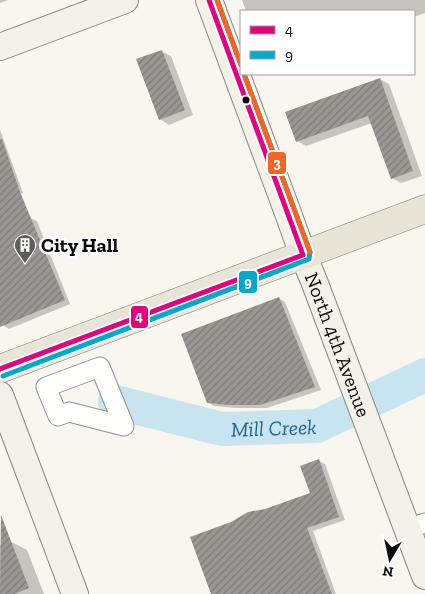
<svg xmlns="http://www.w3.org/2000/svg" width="425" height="594" font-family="'Zilla Slab',serif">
  <defs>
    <pattern id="building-hatch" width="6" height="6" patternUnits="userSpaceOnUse" patternTransform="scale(1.25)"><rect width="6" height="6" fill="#9b9894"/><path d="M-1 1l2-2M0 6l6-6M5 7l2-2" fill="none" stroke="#7d7a77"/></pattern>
  </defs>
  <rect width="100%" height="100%" fill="#f8f6ee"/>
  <path fill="#0003" d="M0 0H8L0 3Z
    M242 0H425V13L414 17V11H246Z
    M161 51 171 56 193 115 169 125 160 119Z
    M380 79 389 84 422 176 401 183 392 178 372 123 306 146 297 141Z
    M0 130 23 193 0 201Z
    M30 218 37 221 70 304 9 329 3 325 0 318V230Z
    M278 298 285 302 321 390 267 408H236L214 406 208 402Z
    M319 461 325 464 345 520 313 531 336 594H213L266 510 311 494Z
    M10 541 27 550 44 594H0V545Z"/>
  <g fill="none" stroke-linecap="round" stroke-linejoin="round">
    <path stroke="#c7e4ef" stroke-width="34" id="s1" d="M115 402 222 429 317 426 425 375"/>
  </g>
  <path fill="url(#building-hatch)" d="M162 50 185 110 159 120 136 59Z
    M380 78 413 171 391 179 368 116 296 142 285 112Z
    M0 139H2L20 192 65 300 0 327Z
    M279 297 315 387 260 405H229L207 403 181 334Z
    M319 459 339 517 307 528 332 594H211L190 537 231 522 248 512 265 509 310 493 300 466Z
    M1 515 29 588 14 594H0Z"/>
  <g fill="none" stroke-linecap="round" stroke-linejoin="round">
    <g stroke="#91908d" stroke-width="21">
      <path id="street" d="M100 367 124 426 69 412 58 416 46 387Z
        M408 529 425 523"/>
    </g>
    <g stroke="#888783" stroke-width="28">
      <g id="secondary">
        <path id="s2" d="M209 0 288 213 303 255 314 281 425 576"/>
        <path d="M0 47 125 0"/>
        <path d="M0 395 75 594"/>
      </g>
    </g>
    <g stroke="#7e7e7a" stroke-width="29">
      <path id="primary" d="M0 369 425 209"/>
    </g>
    <use href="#street" stroke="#fefefc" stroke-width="19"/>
    <use href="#secondary" stroke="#f3f1e8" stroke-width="26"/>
    <use href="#primary" stroke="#e9e4d8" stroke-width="28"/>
    <g stroke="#fff" stroke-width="9">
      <path id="bus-1" d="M0 369 303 255 209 0"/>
    </g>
    <g stroke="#fff" stroke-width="9">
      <path id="bus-2" d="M217 0 241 65
        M3 376 309 259 310 252 244 74"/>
    </g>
    <g stroke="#fff" stroke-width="9">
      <path id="bus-3" d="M217 0 241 65
        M244 74 310 252"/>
    </g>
    <use href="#bus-1" stroke="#e5007d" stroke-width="5"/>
    <use href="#bus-2" stroke="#00a9ce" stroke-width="5"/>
    <use href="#bus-3" stroke="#f26522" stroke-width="5"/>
  </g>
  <defs>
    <g id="building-pin" transform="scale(1.125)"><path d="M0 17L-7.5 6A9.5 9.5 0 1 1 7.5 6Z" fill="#5d5d5a" stroke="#fff"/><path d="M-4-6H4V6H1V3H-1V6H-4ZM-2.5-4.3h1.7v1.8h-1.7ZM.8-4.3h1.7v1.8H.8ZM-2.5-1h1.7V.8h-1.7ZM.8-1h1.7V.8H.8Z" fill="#fff"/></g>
  </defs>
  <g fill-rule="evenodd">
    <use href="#building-pin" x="25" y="245"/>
  </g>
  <circle fill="#0a0a0a" stroke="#fff" stroke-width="2" cx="246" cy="100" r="4.5"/>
  <g text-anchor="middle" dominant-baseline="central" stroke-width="5" stroke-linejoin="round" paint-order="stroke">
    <g font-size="20" font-weight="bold" fill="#0a0a0a" stroke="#fff" text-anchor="start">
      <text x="41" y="245">City Hall</text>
    </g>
    <g font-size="20" fill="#0a0a0a" stroke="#fff">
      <text stroke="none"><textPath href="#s2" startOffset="368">North 4th Avenue</textPath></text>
    </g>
    <g font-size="21" font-style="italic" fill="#20668f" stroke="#fff">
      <text stroke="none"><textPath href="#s1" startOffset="162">Mill Creek</textPath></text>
    </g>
  </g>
  <g stroke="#fff" stroke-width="2">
    <rect x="267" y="151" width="20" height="24" rx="5" fill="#f26522"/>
    <rect x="238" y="270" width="20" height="24" rx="5" fill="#00a9ce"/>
    <rect x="130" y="305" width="19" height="24" rx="5" fill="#e5007d"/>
  </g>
  <g font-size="14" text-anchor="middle" font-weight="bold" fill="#fff">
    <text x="277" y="168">3</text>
    <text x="248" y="287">9</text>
    <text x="139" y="321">4</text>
  </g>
  <rect x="240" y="10" width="175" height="65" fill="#ffffff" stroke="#9d9d9d"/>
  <rect x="250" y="26" width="25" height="8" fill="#e5007d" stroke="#9d9d9d"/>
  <text x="285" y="35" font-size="15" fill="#0a0a0a">4</text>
  <rect x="250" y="51" width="25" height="8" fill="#00a9ce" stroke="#9d9d9d"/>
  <text x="285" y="60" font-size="15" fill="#0a0a0a">9</text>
  <g transform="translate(390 559) rotate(189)" stroke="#ffffff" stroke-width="4" paint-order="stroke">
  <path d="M0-4L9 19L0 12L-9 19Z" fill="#0a0a0a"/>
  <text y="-8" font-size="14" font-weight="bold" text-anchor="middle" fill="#0a0a0a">N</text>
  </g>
</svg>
